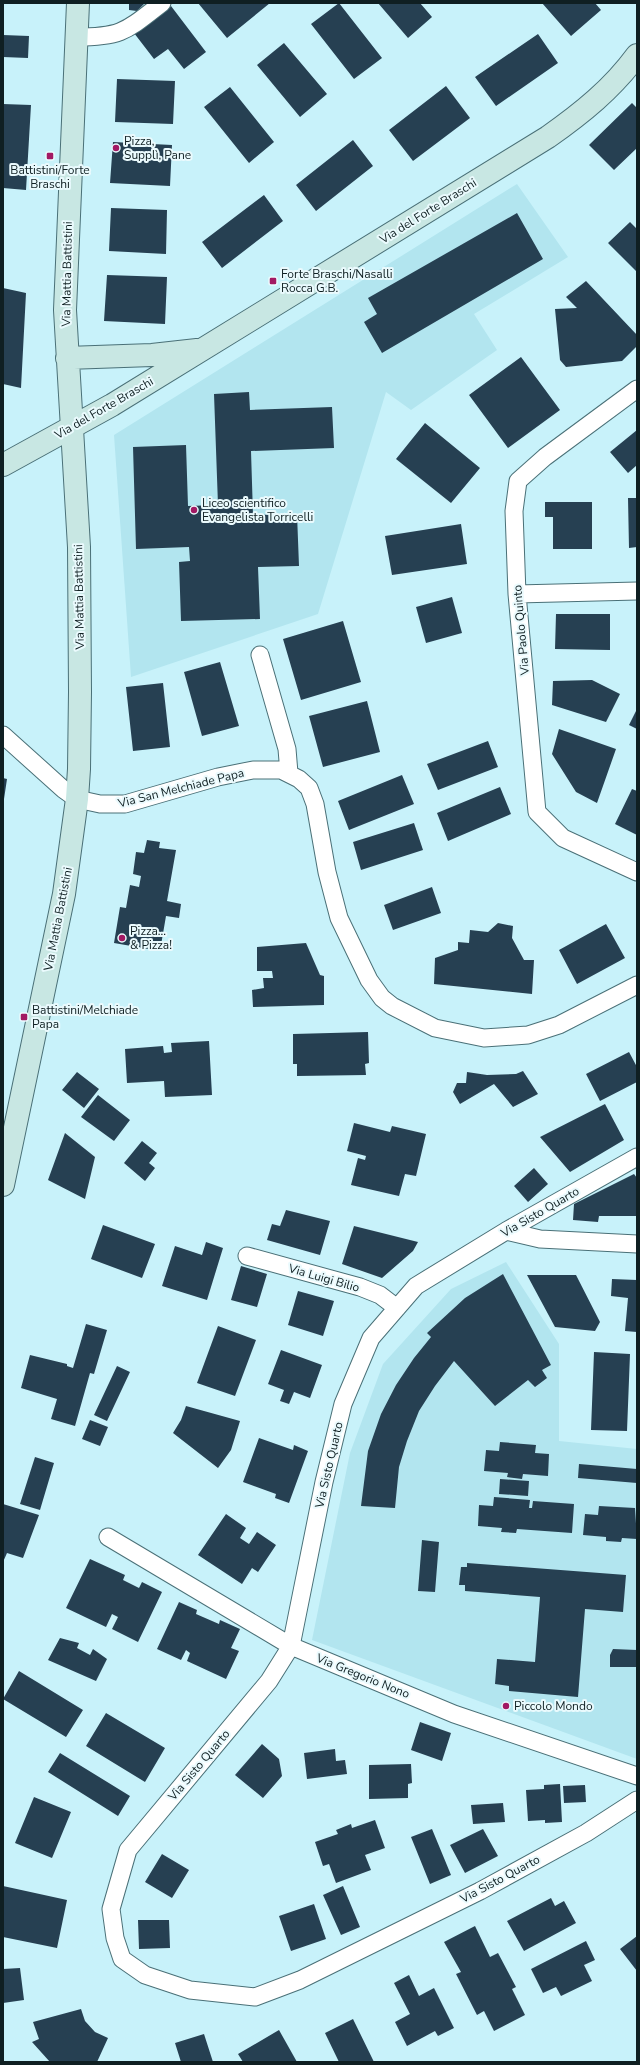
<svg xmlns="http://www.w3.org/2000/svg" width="640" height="2065" font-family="'Nunito Sans',sans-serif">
  <rect width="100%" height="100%" fill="#c8f2fa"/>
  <path fill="#b2e5ef" d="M517 184 568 257 474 314 497 350 411 410 386 392 318 614 131 677 114 435Z
    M506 1262 559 1344V1441L637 1449V1759L312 1640 350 1453 383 1364 451 1289Z"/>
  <path fill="#264052" d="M129 3H145L137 11 129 10Z
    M198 3H270L227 38Z
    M339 3 382 58 354 79 311 24Z
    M378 3H420L432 17 408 38Z
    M542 3H595L601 10 571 36Z
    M171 6 206 52 184 69 168 49 154 59 134 33Z
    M538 34 558 63 496 106 475 77Z
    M3 35 29 36 28 58 3 57Z
    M284 43 327 94 300 117 257 65Z
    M117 79 175 81 173 124 115 122Z
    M446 86 470 118 413 161 389 130Z
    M230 87 274 142 249 163 204 107Z
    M632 103 637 108V148L614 170 589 145Z
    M3 104 31 105 26 190 3 188Z
    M353 140 373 166 316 211 296 185Z
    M113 142 172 145 170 186 110 183Z
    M264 195 283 221 222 268 202 242Z
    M111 208 167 210 166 254 109 251Z
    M517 213 543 259 382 353 364 322 377 314 368 298Z
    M630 222 637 229V272L608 243Z
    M107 275 167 277 165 324 104 321Z
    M586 281 637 335V346L622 361 566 367 560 360 555 309 577 308 566 297Z
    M3 288 26 293 21 388 3 384Z
    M521 357 560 410 508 448 469 395Z
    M249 392 250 410 332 407 334 448 251 451 253 515 297 514 299 566 258 567 260 619 181 621 179 562 190 561 189 547 136 549 133 447 186 445 188 506 218 505 214 394Z
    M425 423 480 468 451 503 396 459Z
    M637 430V465L628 473 610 452Z
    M628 498H637V547L629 548Z
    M545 502H592V549H553V517H545Z
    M461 524 467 564 392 575 385 536Z
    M452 597 462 633 426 643 416 607Z
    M556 614H610V650L555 649Z
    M343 621 361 682 301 700 283 639Z
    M220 662 239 726 202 736 184 672Z
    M592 680 620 694 606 722 552 705 553 681Z
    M163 683 170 747 133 751 126 687Z
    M367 701 380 752 323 767 309 716Z
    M637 709V729L629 725Z
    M559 729 616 749 597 803 576 792 552 754Z
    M488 741 498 767 438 790 427 764Z
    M402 775 414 804 349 830 338 801Z
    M3 778 7 779 4 799H3Z
    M500 787 511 814 448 841 437 813Z
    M632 789 637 791V835L615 824Z
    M414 823 423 850 361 870 353 842Z
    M147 840 160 842 159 848 176 850 167 901 181 904 179 918 166 916 160 951 114 943 120 907 126 908 130 885 139 887 141 876 133 874 136 852 144 853Z
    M432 887 441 913 393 930 384 905Z
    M498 923 513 926 512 938 524 960H534L532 994 434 984 435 958 458 950V942L469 943 470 930 488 932Z
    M606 924 625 958 577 984 559 950Z
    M306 943 320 975 324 976V1005L253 1007 252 990 264 988 263 978H273L272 971H257V947Z
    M368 1032 369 1063 365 1064 366 1075 297 1076V1064H293V1034Z
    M209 1041 212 1095 165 1097 164 1081 127 1083 125 1049 163 1046 164 1053 172 1052 171 1043Z
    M629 1052 637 1067V1082L600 1101 586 1074Z
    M523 1071 538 1094 513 1107 494 1084 460 1104 453 1092 457 1083H466L467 1072 487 1075 516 1074Z
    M77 1072 99 1089 84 1108 62 1090Z
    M98 1095 130 1120 114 1141 81 1117Z
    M605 1104 624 1140 570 1172 540 1137Z
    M354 1123 390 1132 392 1126 426 1134 416 1176 405 1174 399 1196 351 1185 358 1158 365 1160 366 1156 347 1151Z
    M65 1133 95 1157 85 1199 48 1180Z
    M142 1141 157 1153 149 1163 155 1168 145 1181 124 1163Z
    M534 1168 548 1184 528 1202 514 1186Z
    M634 1174 637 1178V1216H599L598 1222 573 1220 574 1204Z
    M286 1210 330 1221 320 1255 267 1240 272 1224 280 1226Z
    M103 1225 155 1244 142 1278 91 1259Z
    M354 1226 418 1242 413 1251 382 1278 342 1264Z
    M206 1242 223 1248 207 1300 162 1286 175 1246 202 1255Z
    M241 1266 267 1274 257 1307 231 1300Z
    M503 1274 551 1365 542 1370 547 1378 535 1387 528 1380 495 1406 454 1361 435 1386 419 1411 407 1441 399 1467 395 1508 361 1506 368 1451 381 1414 396 1385 414 1358 431 1337 427 1333 465 1298Z
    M527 1275H576L600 1322 595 1331 555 1327Z
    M612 1279 637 1280V1332L625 1331 628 1298 611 1296Z
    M298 1291 334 1301 323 1336 288 1325Z
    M86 1324 107 1330 94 1374 90 1373 75 1426 51 1419 57 1399 21 1388 30 1355 67 1364V1366L73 1368Z
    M218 1326 256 1340 235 1396 197 1383Z
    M281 1350 322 1365 310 1398 294 1392 289 1404 280 1401 284 1390 268 1384Z
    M594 1352 630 1354 627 1431 591 1430Z
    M117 1366 130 1372 107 1421 94 1415Z
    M186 1406 240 1421 231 1450 218 1468 173 1433 181 1420Z
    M90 1420 108 1427 100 1446 82 1439Z
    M259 1438 293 1450 294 1445 308 1451 289 1503 275 1498 276 1494 243 1482Z
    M500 1442 536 1445 535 1453 549 1454 548 1476 523 1474 522 1479 507 1477 508 1473 484 1471 486 1450 499 1451Z
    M35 1457 54 1463 40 1510 20 1504Z
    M579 1464 637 1469V1483L578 1478Z
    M500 1479 529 1481 528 1496 499 1494Z
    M494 1497 530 1500 529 1508H532L533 1501 574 1504 572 1533 517 1529 516 1533 501 1532 502 1528 478 1526 479 1505 493 1506Z
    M3 1504 39 1515 23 1558 7 1553 3 1562Z
    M599 1506 635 1508 637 1539 622 1538 621 1542 606 1541V1537L583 1535 585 1514 598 1515Z
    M226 1514 246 1528 240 1538 249 1544 257 1532 276 1545 258 1572 252 1568 242 1584 198 1555Z
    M422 1540 439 1542 435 1592 418 1591Z
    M90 1559 125 1575 123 1580 139 1588 142 1582 162 1592 138 1642 112 1629 118 1617 112 1614 106 1627 66 1608Z
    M467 1563 626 1575 623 1612 585 1609 578 1697 509 1691V1686L495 1684 497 1659 535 1662 540 1597 465 1591V1585H459L461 1567H467Z
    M179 1602 197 1610 196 1614 219 1624 220 1620 240 1629 231 1648 239 1651 226 1679 187 1661 190 1653 186 1650 181 1660 157 1649Z
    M60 1638 79 1643 77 1648 90 1655 93 1649 107 1659 96 1681 48 1660Z
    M613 1649 637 1650V1667H610V1655Z
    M19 1671 83 1710 66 1737 3 1699Z
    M106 1713 165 1748 145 1782 86 1746Z
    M420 1722 451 1733 442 1761 411 1750Z
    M262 1744 279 1759 282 1776 263 1798 235 1775Z
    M335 1749 336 1761 345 1760 347 1774 307 1779 304 1753Z
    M60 1753 130 1796 118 1816 48 1772Z
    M411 1764 412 1783 408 1784V1798L369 1799V1765Z
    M560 1784 562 1822 545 1823V1820L528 1821 526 1790 544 1789V1785Z
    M585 1785 586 1802 564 1803 563 1786Z
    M34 1797 71 1812 52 1858 15 1843Z
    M503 1803 505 1822 473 1824 471 1805Z
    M375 1820 385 1848 365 1855 371 1870 336 1883 329 1864 323 1866 315 1842 338 1834 336 1830 351 1824 352 1828Z
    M432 1829 451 1875 430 1884 411 1837Z
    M483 1829 498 1856 465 1873 450 1845Z
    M162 1854 189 1870 172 1898 145 1882Z
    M3 1886 67 1900 57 1948 3 1937Z
    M343 1886 360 1927 341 1935 323 1895Z
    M551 1898 555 1906 564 1901 576 1923 524 1951 507 1921Z
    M314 1904 326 1939 291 1951 279 1916Z
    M138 1920H169L170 1948 139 1949Z
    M475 1926 490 1957 498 1953 516 1987 512 1989 525 2015 494 2031 484 2011 477 2015 456 1974 461 1972 444 1942Z
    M637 1936V1971L620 1949Z
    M586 1941 595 1960 584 1965 592 1981 561 1996 556 1987 543 1993 531 1969Z
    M20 1968 24 2000 3 2003V1969Z
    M409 1975 419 1996 434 1988 454 2028 438 2036 435 2031 407 2046 395 2022 410 2014 394 1983Z
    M81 2009 85 2021 95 2032 108 2038 97 2062H50L32 2042 39 2039 33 2022Z
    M353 2019 374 2062H339L325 2033Z
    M279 2030 297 2062H243L238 2054Z
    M204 2034 213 2062H181L175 2043Z"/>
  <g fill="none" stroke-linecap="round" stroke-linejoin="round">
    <g stroke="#4a7077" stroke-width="19">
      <path id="street" d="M76 37C122 37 126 31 162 3
        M637 389 545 457 518 481 514 511 517 594 537 812 563 838 637 872
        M517 594 637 591
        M260 655 287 749 289 773
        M3 735 63 789 77 799 100 804H125L218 777 253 770H281L299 779 309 788 315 804 327 872 339 918 369 980 382 998 392 1006 435 1028 484 1038 528 1035 559 1025 637 985
        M637 1157 506 1231 416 1286 371 1338 343 1404 324 1482 291 1646 269 1681 128 1850 111 1909 115 1938 122 1959 145 1975 190 1990 255 1997 300 1980 480 1891 586 1833 637 1800
        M506 1231 540 1239 637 1244
        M247 1256 360 1287 380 1295 397 1308
        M108 1537 291 1646 454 1714 637 1776"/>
    </g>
    <g stroke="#4a7077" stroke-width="24">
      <path id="secondary" d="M67 358 152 355 197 350
        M3 465 112 405 548 137C582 113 612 89 637 55
        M3 1185 64 894 77 799 79 769 80 692 79 547 65 310 78 3"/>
    </g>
    <use href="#street" stroke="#fff" stroke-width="17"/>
    <use href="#secondary" stroke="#c8e7e3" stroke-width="22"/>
  </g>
  <g fill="#a21963" stroke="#eafafd" stroke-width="1.5">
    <circle cx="116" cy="148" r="4"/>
    <rect x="46" y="152" width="8" height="8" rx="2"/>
    <rect x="269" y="277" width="8" height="8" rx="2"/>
    <circle cx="194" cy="510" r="4"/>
    <circle cx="122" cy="938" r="4"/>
    <rect x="20" y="1013" width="8" height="8" rx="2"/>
    <circle cx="506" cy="1706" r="4"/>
  </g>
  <g text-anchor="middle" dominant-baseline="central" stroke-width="4" stroke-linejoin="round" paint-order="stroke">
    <g font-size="12" fill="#0f1f22" stroke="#eafafd" text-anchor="start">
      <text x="124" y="141">Pizza,<tspan x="124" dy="14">Supplì, Pane</tspan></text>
      <text x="50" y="170" text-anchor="middle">Battistini/Forte<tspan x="50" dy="14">Braschi</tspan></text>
      <text x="281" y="274">Forte Braschi/Nasalli<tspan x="281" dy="14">Rocca G.B.</tspan></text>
      <text x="202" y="503">Liceo scientifico<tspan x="202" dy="14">Evangelista Torricelli</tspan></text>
      <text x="130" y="931">Pizza...<tspan x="130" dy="14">&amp; Pizza!</tspan></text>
      <text x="32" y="1010">Battistini/Melchiade<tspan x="32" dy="14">Papa</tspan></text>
      <text x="514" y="1706">Piccolo Mondo</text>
    </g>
    <g font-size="12" fill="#0f1f22" stroke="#eafafd">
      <text transform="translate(428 211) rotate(-32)">Via del Forte Braschi</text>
      <text transform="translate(67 274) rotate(-89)">Via Mattia Battistini</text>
      <text transform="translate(104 408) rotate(-30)">Via del Forte Braschi</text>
      <text transform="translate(79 597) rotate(-91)">Via Mattia Battistini</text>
      <text transform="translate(521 630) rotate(-95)">Via Paolo Quinto</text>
      <text transform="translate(181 788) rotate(-14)">Via San Melchiade Papa</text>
      <text transform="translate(58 919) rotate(-79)">Via Mattia Battistini</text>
      <text transform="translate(540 1212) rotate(-30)">Via Sisto Quarto</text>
      <text transform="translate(324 1278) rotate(16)">Via Luigi Bilio</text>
      <text transform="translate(329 1465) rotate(-77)">Via Sisto Quarto</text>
      <text transform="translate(363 1676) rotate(22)">Via Gregorio Nono</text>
      <text transform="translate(199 1765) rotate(-50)">Via Sisto Quarto</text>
      <text transform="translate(500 1879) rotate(-28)">Via Sisto Quarto</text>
    </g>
  </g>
  <rect width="640" height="2065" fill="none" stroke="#0f1f22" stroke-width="8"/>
</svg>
